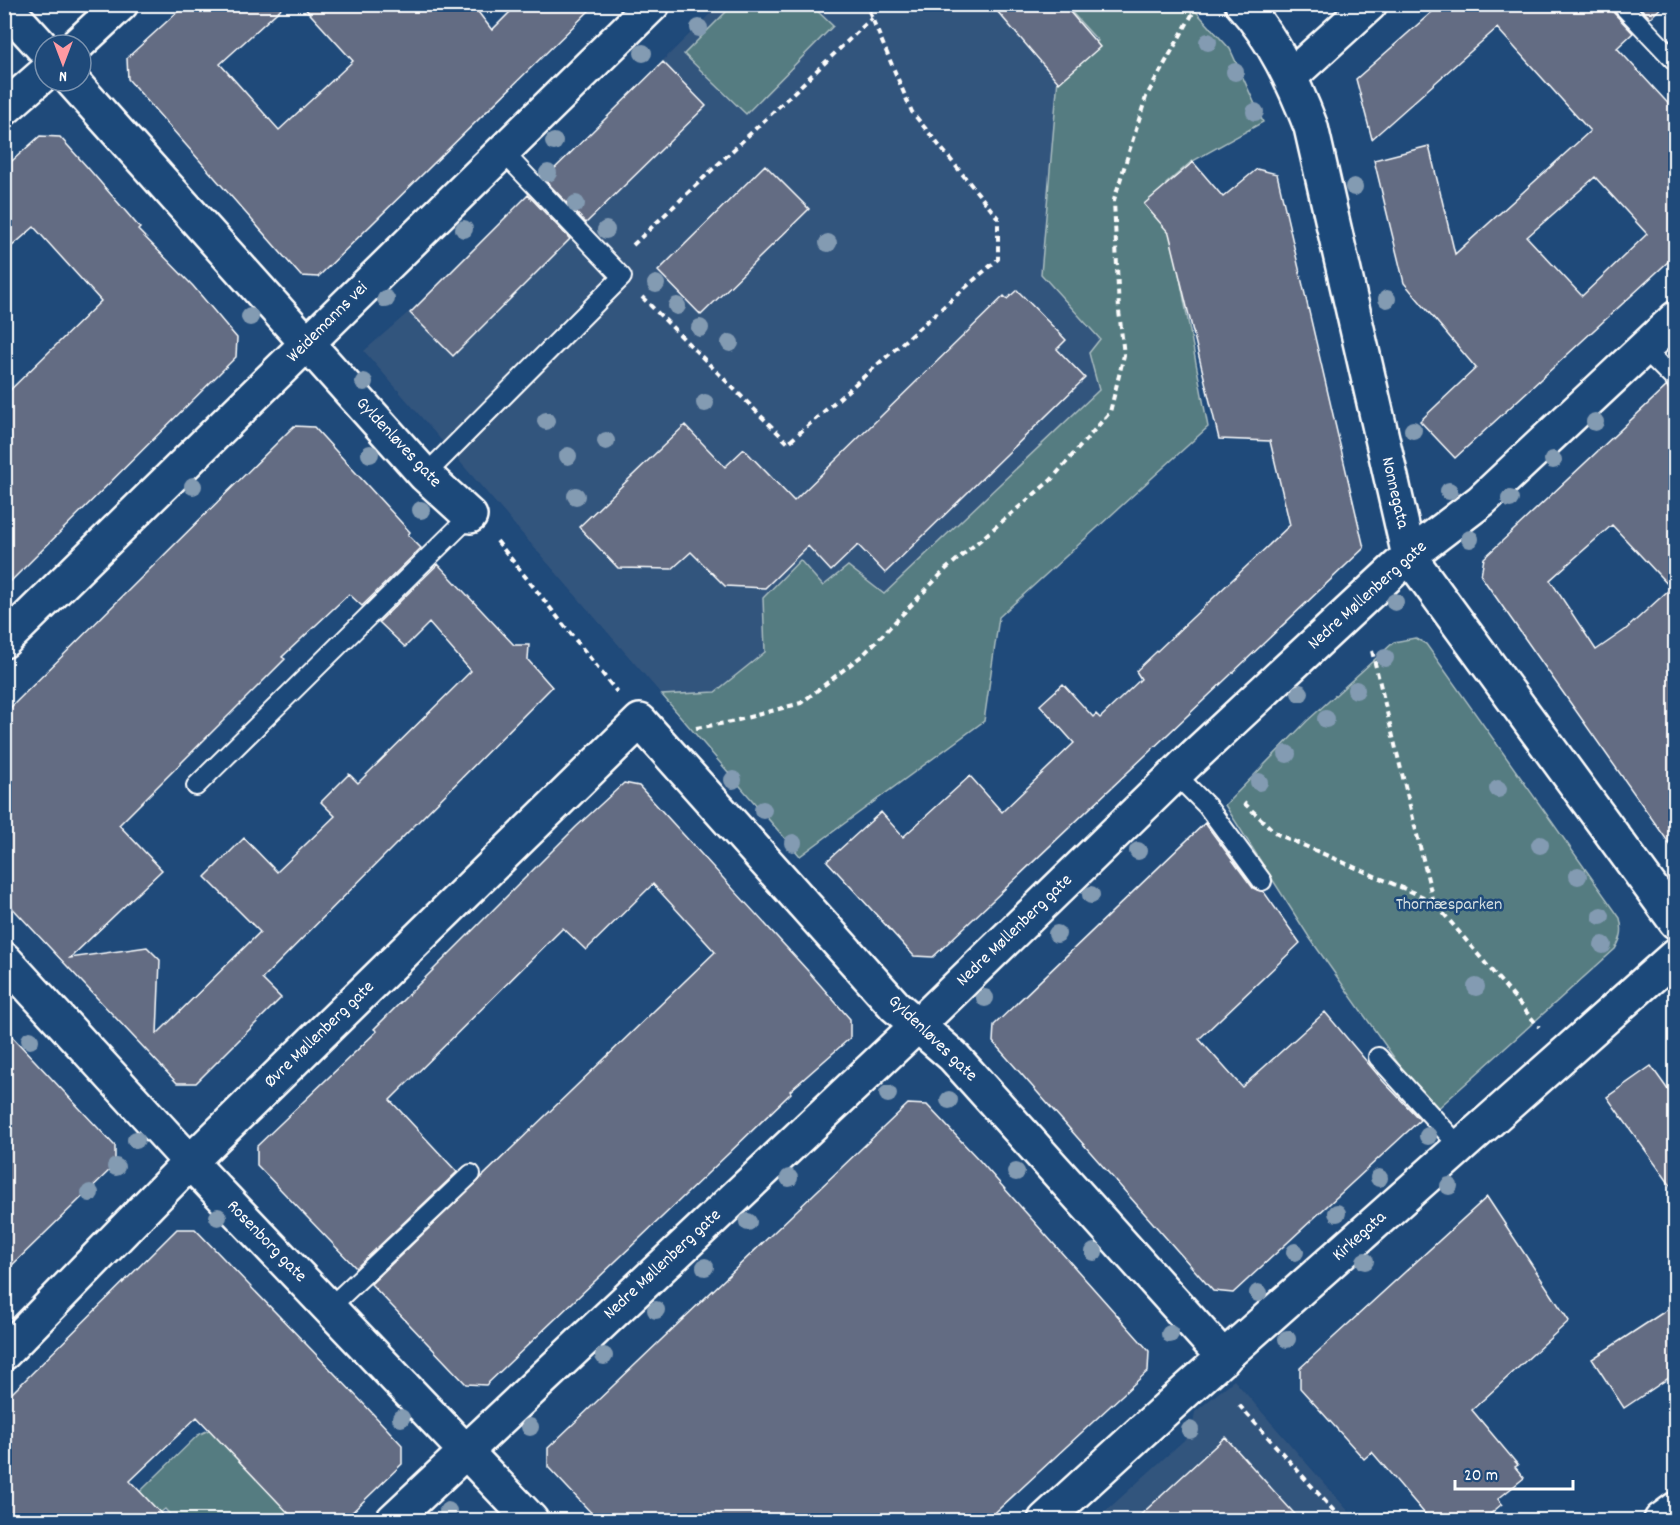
<svg xmlns="http://www.w3.org/2000/svg" width="1680" height="1525" font-family="Dekko,sans-serif">
  <rect width="100%" height="100%" fill="#1f4a7a"/>
  <filter id="ink" filterUnits="userSpaceOnUse"><feTurbulence type="fractalNoise" baseFrequency=".0167" numOctaves="2"/><feDisplacementMap in="SourceGraphic" scale="12" xChannelSelector="R" yChannelSelector="G"/><feConvolveMatrix kernelMatrix="1 2 1 2 8 2 1 2 1" color-interpolation-filters="sRGB"/></filter>
  <g filter="url(#ink)">
    <path fill="#33547d" d="M719 5H1065L1098 41 1101 340 1089 353 1099 390 884 594 848 566 823 586 800 560 763 598 765 652 715 692 662 695 364 351 410 311Z
      M1234 1380 1356 1520H1096L1192 1433 1195 1412Z"/>
    <path fill="#557b81" stroke="#aabdc0" stroke-width="1.5" d="M733 5H811L833 26 746 114 684 54Z
      M1065 5H1190L1230 49 1263 122 1191 162 1166 184 1181 209 1171 230 1208 427 999 617 984 721 800 856 662 695 715 692 765 652 763 598 800 560 823 586 848 566 884 594 1099 390 1089 353 1100 339 1041 274 1058 78 1098 41Z
      M1415 638 1426 644 1620 918C1623 930 1622 938 1615 949L1433 1113 1309 937 1225 805 1307 721 1394 642Z
      M215 1427 303 1520H265L263 1518 260 1520H175L165 1509 151 1520H111L198 1435Z"/>
    <path fill="#636c83" stroke="#fff" stroke-width="1.5" fill-rule="evenodd" d="M186 4H286L220 64 279 130 353 61 301 4H472L492 30 518 4H596L318 277 301 276 128 79 127 58Z
      M991 4H1063L1100 47 1059 83Z
      M1441 4H1610L1613 12 1633 33 1617 48 1676 112V265L1670 260 1455 458 1420 421 1476 368 1404 283 1374 160 1429 146 1455 254 1590 131 1497 28 1372 139 1356 79ZM1595 177 1647 234 1582 296 1527 237Z
      M1637 4H1665L1650 18Z
      M663 62 706 106 586 223 544 179Z
      M40 136 60 137 88 168 140 228 138 230 193 286 237 338 236 357 4 588V396L101 301 34 227 4 253V168Z
      M1193 162 1223 197 1257 169 1277 174 1364 548 933 957 914 956 827 861 881 812 903 837 970 776 1002 812 1074 743 1040 705 1063 684 1093 717 1096 714 1100 718 1141 679 1136 671 1290 525 1270 441 1219 439 1169 233 1144 204Z
      M765 165 809 209 701 315 658 271Z
      M528 195 570 239 453 356 410 313Z
      M1017 290 1066 340 1057 349 1085 378 885 573 858 545 831 571 808 546 765 588 725 586 691 552 672 569 618 568 579 527 685 425 725 467 744 449 794 501 1004 296 1007 299Z
      M1666 387 1676 392V853L1481 576 1484 558ZM1612 525 1671 588 1625 630 1596 650 1550 580Z
      M294 426 314 427 410 532 408 535 421 548 362 606 349 594 282 657 285 659 119 825 162 870 70 958 147 947 160 960 157 1034 260 932 205 877 244 838 277 872 335 816 321 802 349 774 358 783 471 671 429 623 405 647 379 622 438 564 514 645H529L528 660 552 687 262 979 281 998 196 1083H177L4 899V714Z
      M624 783 639 786 808 971 850 1019V1038L790 1091 791 1093 727 1155 486 1385 466 1384 371 1284 715 952 653 884 586 950 563 928 390 1100 457 1172 356 1268 257 1165V1146L377 1031 374 1029 576 827Z
      M1205 823 1253 888 1264 892 1300 943 1199 1039 1242 1087 1325 1012 1383 1081 1420 1120 1233 1293 1213 1291 993 1042 994 1025Z
      M4 1028 115 1146V1165L4 1273Z
      M1651 1066 1676 1101V1193L1607 1097Z
      M908 1104 927 1105 980 1161 1149 1351 1148 1371 986 1521H599L548 1467V1448Z
      M1487 1197 1569 1321 1472 1410 1518 1465 1515 1467 1524 1478 1498 1499 1502 1504 1482 1521H1431L1372 1452 1364 1459 1300 1388V1368Z
      M177 1229H195L361 1401 402 1445V1464L343 1521H296L197 1417 130 1481 168 1521H4V1401Z
      M1676 1304V1373L1624 1408 1592 1359Z
      M1225 1437 1301 1521H1134Z"/>
    <g fill="none" stroke-linecap="round" stroke-linejoin="round">
      <g stroke="#fff" stroke-width="22">
        <path id="lane" d="M1621 4 1676 62
          M1643 348 1676 381
          M425 475 622 277 503 152
          M1175 774 1207 806 1262 881
          M196 786 470 516
          M1378 1057 1460 1147
          M329 1308 471 1174"/>
      </g>
      <g stroke="#fff" stroke-width="38">
        <path id="street" d="M4 5 45 50
          M77 45 121 4
          M1291 76 1370 4
          M72 81 425 475 470 516
          M4 109 45 73
          M4 641 653 4
          M4 959 190 1162 531 1520
          M4 1353 190 1162 640 721 895 1006 953 1056 1224 1358
          M393 1520 918 1025 1189 761 1409 556 1481 501 1676 318
          M1045 1520 1188 1389 1676 955"/>
      </g>
      <g stroke="#fff" stroke-width="38">
        <path id="secondary" d="M1242 4C1274 39 1294 83 1311 127L1409 556 1676 922
          M1661 1520 1676 1509"/>
      </g>
      <path stroke="#fff" stroke-width="4" stroke-dasharray="6 4.5" stroke-linecap="butt" d="M633 245 872 18
        M642 297 788 443 998 259V218L912 112 866 4
        M497 541 617 692
        M1372 651 1433 900
        M696 728 731 722 801 703 864 654 946 569 1051 480 1110 412 1124 355 1119 311 1114 200 1146 97 1198 4
        M1244 803 1277 834 1433 901 1539 1027
        M1239 1405 1342 1520"/>
      <use href="#lane" stroke="#1f4a7a" stroke-width="18"/>
      <use href="#street" stroke="#1f4a7a" stroke-width="33"/>
      <use href="#secondary" stroke="#1f4a7a" stroke-width="33"/>
    </g>
    <g fill="#839bb2">
      <circle cx="699" cy="28" r="9"/>
      <circle cx="1208" cy="42" r="9"/>
      <circle cx="643" cy="53" r="9"/>
      <circle cx="1235" cy="72" r="9"/>
      <circle cx="1255" cy="112" r="9"/>
      <circle cx="554" cy="142" r="9"/>
      <circle cx="548" cy="173" r="9"/>
      <circle cx="1354" cy="187" r="9"/>
      <circle cx="576" cy="204" r="9"/>
      <circle cx="464" cy="229" r="9"/>
      <circle cx="606" cy="230" r="9"/>
      <circle cx="828" cy="243" r="9"/>
      <circle cx="656" cy="284" r="9"/>
      <circle cx="386" cy="299" r="9"/>
      <circle cx="1387" cy="299" r="9"/>
      <circle cx="677" cy="306" r="9"/>
      <circle cx="250" cy="317" r="9"/>
      <circle cx="700" cy="328" r="9"/>
      <circle cx="730" cy="343" r="9"/>
      <circle cx="364" cy="382" r="9"/>
      <circle cx="705" cy="403" r="9"/>
      <circle cx="546" cy="421" r="9"/>
      <circle cx="1595" cy="422" r="9"/>
      <circle cx="1413" cy="430" r="9"/>
      <circle cx="606" cy="441" r="9"/>
      <circle cx="370" cy="454" r="9"/>
      <circle cx="568" cy="456" r="9"/>
      <circle cx="1553" cy="460" r="9"/>
      <circle cx="193" cy="486" r="9"/>
      <circle cx="1449" cy="491" r="9"/>
      <circle cx="576" cy="496" r="9"/>
      <circle cx="1510" cy="499" r="9"/>
      <circle cx="421" cy="510" r="9"/>
      <circle cx="1470" cy="539" r="9"/>
      <circle cx="1395" cy="602" r="9"/>
      <circle cx="1385" cy="658" r="9"/>
      <circle cx="1356" cy="690" r="9"/>
      <circle cx="1300" cy="693" r="9"/>
      <circle cx="1326" cy="719" r="9"/>
      <circle cx="1287" cy="754" r="9"/>
      <circle cx="733" cy="780" r="9"/>
      <circle cx="1259" cy="782" r="9"/>
      <circle cx="1498" cy="789" r="9"/>
      <circle cx="763" cy="810" r="9"/>
      <circle cx="793" cy="843" r="9"/>
      <circle cx="1540" cy="845" r="9"/>
      <circle cx="1138" cy="851" r="9"/>
      <circle cx="1578" cy="876" r="9"/>
      <circle cx="1091" cy="895" r="9"/>
      <circle cx="1601" cy="916" r="9"/>
      <circle cx="1057" cy="934" r="9"/>
      <circle cx="1603" cy="945" r="9"/>
      <circle cx="1476" cy="987" r="9"/>
      <circle cx="985" cy="998" r="9"/>
      <circle cx="30" cy="1040" r="9"/>
      <circle cx="888" cy="1094" r="9"/>
      <circle cx="949" cy="1100" r="9"/>
      <circle cx="1428" cy="1136" r="9"/>
      <circle cx="136" cy="1140" r="9"/>
      <circle cx="116" cy="1167" r="9"/>
      <circle cx="1016" cy="1172" r="9"/>
      <circle cx="789" cy="1178" r="9"/>
      <circle cx="1379" cy="1178" r="9"/>
      <circle cx="1449" cy="1186" r="9"/>
      <circle cx="90" cy="1193" r="9"/>
      <circle cx="1337" cy="1213" r="9"/>
      <circle cx="218" cy="1217" r="9"/>
      <circle cx="748" cy="1222" r="9"/>
      <circle cx="1094" cy="1252" r="9"/>
      <circle cx="1295" cy="1252" r="9"/>
      <circle cx="1365" cy="1261" r="9"/>
      <circle cx="705" cy="1267" r="9"/>
      <circle cx="1258" cy="1293" r="9"/>
      <circle cx="656" cy="1310" r="9"/>
      <circle cx="1170" cy="1334" r="9"/>
      <circle cx="1287" cy="1339" r="9"/>
      <circle cx="604" cy="1356" r="9"/>
      <circle cx="401" cy="1418" r="9"/>
      <circle cx="530" cy="1427" r="9"/>
      <circle cx="1190" cy="1430" r="9"/>
      <circle cx="448" cy="1511" r="9"/>
    </g>
  </g>
  <g text-anchor="middle" dominant-baseline="central" stroke-width="5" stroke-linejoin="round" paint-order="stroke">
    <g font-size="18" fill="#fff" stroke="#1f4a7a">
      <text transform="translate(328 323) rotate(-45)">Weidemanns vei</text>
      <text transform="translate(398 443) rotate(47)">Gyldenløves gate</text>
      <text transform="translate(1394 493) rotate(77)">Nonnegata</text>
      <text transform="translate(1368 596) rotate(-42)">Nedre Møllenberg gate</text>
      <text transform="translate(1015 931) rotate(-44)">Nedre Møllenberg gate</text>
      <text transform="translate(320 1035) rotate(-44)">Øvre Møllenberg gate</text>
      <text transform="translate(932 1039) rotate(44)">Gyldenløves gate</text>
      <text transform="translate(1360 1237) rotate(-42)">Kirkegata</text>
      <text transform="translate(266 1242) rotate(46)">Rosenborg gate</text>
      <text transform="translate(663 1265) rotate(-43)">Nedre Møllenberg gate</text>
    </g>
    <g font-size="18" fill="#d4dee0" stroke="#1f4a7a">
      <text x="1449" y="905">Thornæsparken</text>
    </g>
  </g>
  <rect width="1680" height="1525" fill="none" stroke="#1f4a7a" stroke-width="24"/>
  <rect x="12" y="12" width="1656" height="1501" fill="none" stroke="#fff" stroke-width="2" filter="url(#ink)"/>
  <g transform="translate(63 63) rotate(180)"><circle r="28" fill="#1f4a7a" stroke="#7992af" stroke-width="1.5"/>
  <path d="M0-4.5L10 22L0 15L-10 22Z" fill="#ff9aa2"/>
  <text y="-9" font-size="16" font-weight="bold" text-anchor="middle" fill="#ffffff">N</text>
  </g>
  <path d="M1455 1480v9h118v-9" fill="none" stroke="#ffffff" stroke-width="3"/>
  <text x="1464" y="1480" font-size="18" fill="#ffffff" stroke="#1f4a7a" stroke-width="4.5" paint-order="stroke">20 m</text>
</svg>
